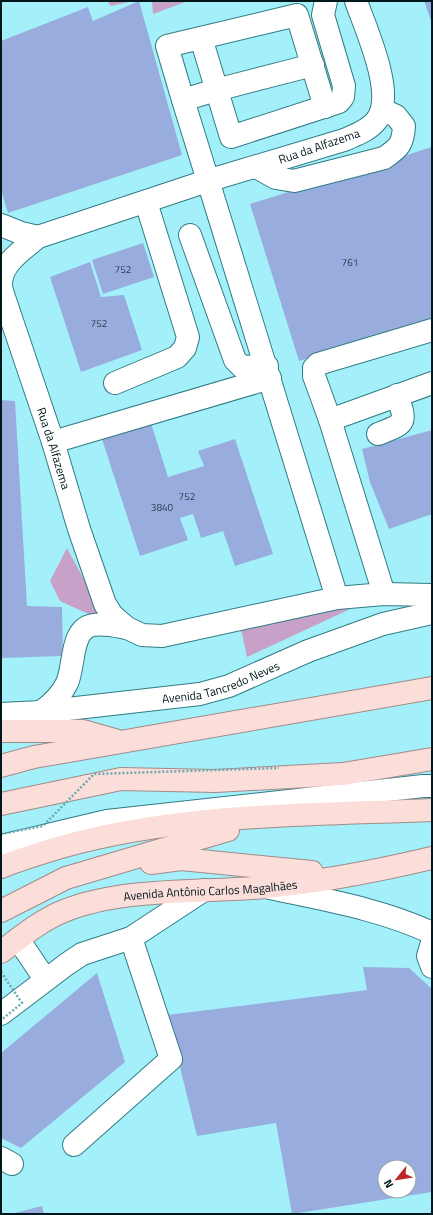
<svg xmlns="http://www.w3.org/2000/svg" width="433" height="1215" font-family="'Titillium Web',sans-serif">
  <rect width="100%" height="100%" fill="#a4f0fa"/>
  <path fill="#c7a1c7" d="M107 1H133L111 6Z
    M152 1H188L153 14Z
    M67 548 102 613 97 618 60 601 50 581Z
    M374 598 247 657 242 633 236 625Z"/>
  <path fill="#98adde" fill-rule="evenodd" d="M139 1 182 155 8 213 1 190V41L88 7 93 21Z
    M424 1H432V23Z
    M432 147V320L299 361 250 204Z
    M143 243 154 277 103 294 92 260Z
    M90 262 101 297 124 295 142 350 81 372 50 277Z
    M1 400 15 401 27 606 62 607 63 656 1 658Z
    M149 417 168 477 204 466 198 451 235 439 273 554 235 566 223 531 201 538 193 514 180 518 188 540 140 556 100 433Z
    M432 430V514L389 529 370 482 362 449Z
    M363 967 409 968 432 989V1192L292 1214 276 1123 197 1136 167 1015 367 990ZM385 1167H409V1191H385Z
    M97 973 125 1062 21 1148 1 1138V1053Z
    M42 1206 44 1214H15V1213Z"/>
  <g fill="none" stroke-linecap="round" stroke-linejoin="round">
    <g stroke="#307c85" stroke-width="24">
      <g id="minor">
        <path id="s1" d="M356 1C366 30 397 96 376 121 368 131 355 135 344 140L207 181 38 237C24 249 1 263 1 284 1 291 5 299 7 306L53 442 79 529 105 604 112 615 127 628 142 635 162 636 337 598 384 594 432 595"/>
        <path d="M201 38 231 137 339 102 343 97 344 86 323 15 326 1"/>
        <path d="M313 65 216 90 183 100C234 266 287 431 337 598"/>
        <path d="M183 100 167 46 297 15 325 107"/>
        <path d="M256 167 276 178 294 181 384 158C399 148 403 144 404 126L396 116 383 110"/>
        <path d="M1 225 21 233 38 237"/>
        <path d="M190 235 235 360 242 367 267 366"/>
        <path d="M115 383 177 357 185 348 188 337 146 202"/>
        <path d="M330 420 432 383"/>
        <path d="M378 434C406 423 407 424 397 395"/>
        <path d="M53 442 270 378"/>
        <path d="M384 594 330 420 314 376V368L318 364 432 330"/>
        <path d="M41 712C52 704 61 696 67 683 75 666 70 629 93 625 104 623 116 626 127 628"/>
        <path id="s2" d="M1 714 41 712 200 694 229 686 308 651 383 624 432 613"/>
        <path d="M1 846 107 821 423 786H432"/>
        <path d="M270 888C325 900 381 909 432 933"/>
        <path d="M18 939 45 979"/>
        <path d="M432 943 428 956 432 967"/>
        <path d="M1 1014 67 964 82 954 131 938 204 890"/>
        <path d="M74 1145 171 1059 131 938"/>
        <path d="M1 1158 12 1164"/>
      </g>
    </g>
    <g stroke="#a18a88" stroke-width="24">
      <g id="major">
        <path d="M1 731H83L115 740"/>
        <path d="M1 766 34 757 432 688"/>
        <path d="M1 804 121 779 215 781 343 774 432 759"/>
        <path d="M151 863 181 859 312 872"/>
        <path d="M1 867C21 859 41 853 61 847 182 813 308 815 432 810"/>
        <path d="M1 911 66 878 228 830"/>
        <path id="s3" d="M1 952C21 937 41 920 64 911 123 887 202 893 265 887 322 882 377 871 432 858"/>
      </g>
    </g>
    <use href="#minor" stroke="#fff" stroke-width="22"/>
    <use href="#major" stroke="#fbdeda" stroke-width="22"/>
    <path stroke="#6da8b0" stroke-width="2.5" stroke-dasharray="2 2" stroke-linecap="butt" d="M1 834 43 826 94 774 279 768
      M1 972 22 1003 1 1020"/>
  </g>
  <g text-anchor="middle" dominant-baseline="central" stroke-width="4" stroke-linejoin="round" paint-order="stroke">
    <g font-size="10" fill="#263d4c">
      <text x="350" y="262">761</text>
      <text x="123" y="269">752</text>
      <text x="99" y="323">752</text>
      <text x="187" y="496">752</text>
      <text x="162" y="507">3840</text>
    </g>
    <g font-size="12" fill="#00181c" stroke="#fff">
      <text transform="translate(319 146) rotate(-19)">Rua da Alfazema</text>
      <text stroke="none"><textPath href="#s1" startOffset="719">Rua da Alfazema</textPath></text>
      <text stroke="none"><textPath href="#s2" startOffset="223">Avenida Tancredo Neves</textPath></text>
      <text stroke="none"><textPath href="#s3" startOffset="224">Avenida Antônio Carlos Magalhães</textPath></text>
    </g>
  </g>
  <rect width="433" height="1215" fill="none" stroke="#00181c" stroke-width="4"/>
  <g transform="translate(397 1179) rotate(240)"><circle r="19" fill="#ffffff" stroke="#99a3a4"/>
  <path d="M0-3L7 15L0 10L-7 15Z" fill="#b92a29"/>
  <text y="-6" font-size="11" font-weight="bold" text-anchor="middle" fill="#00181c">N</text>
  </g>
</svg>
